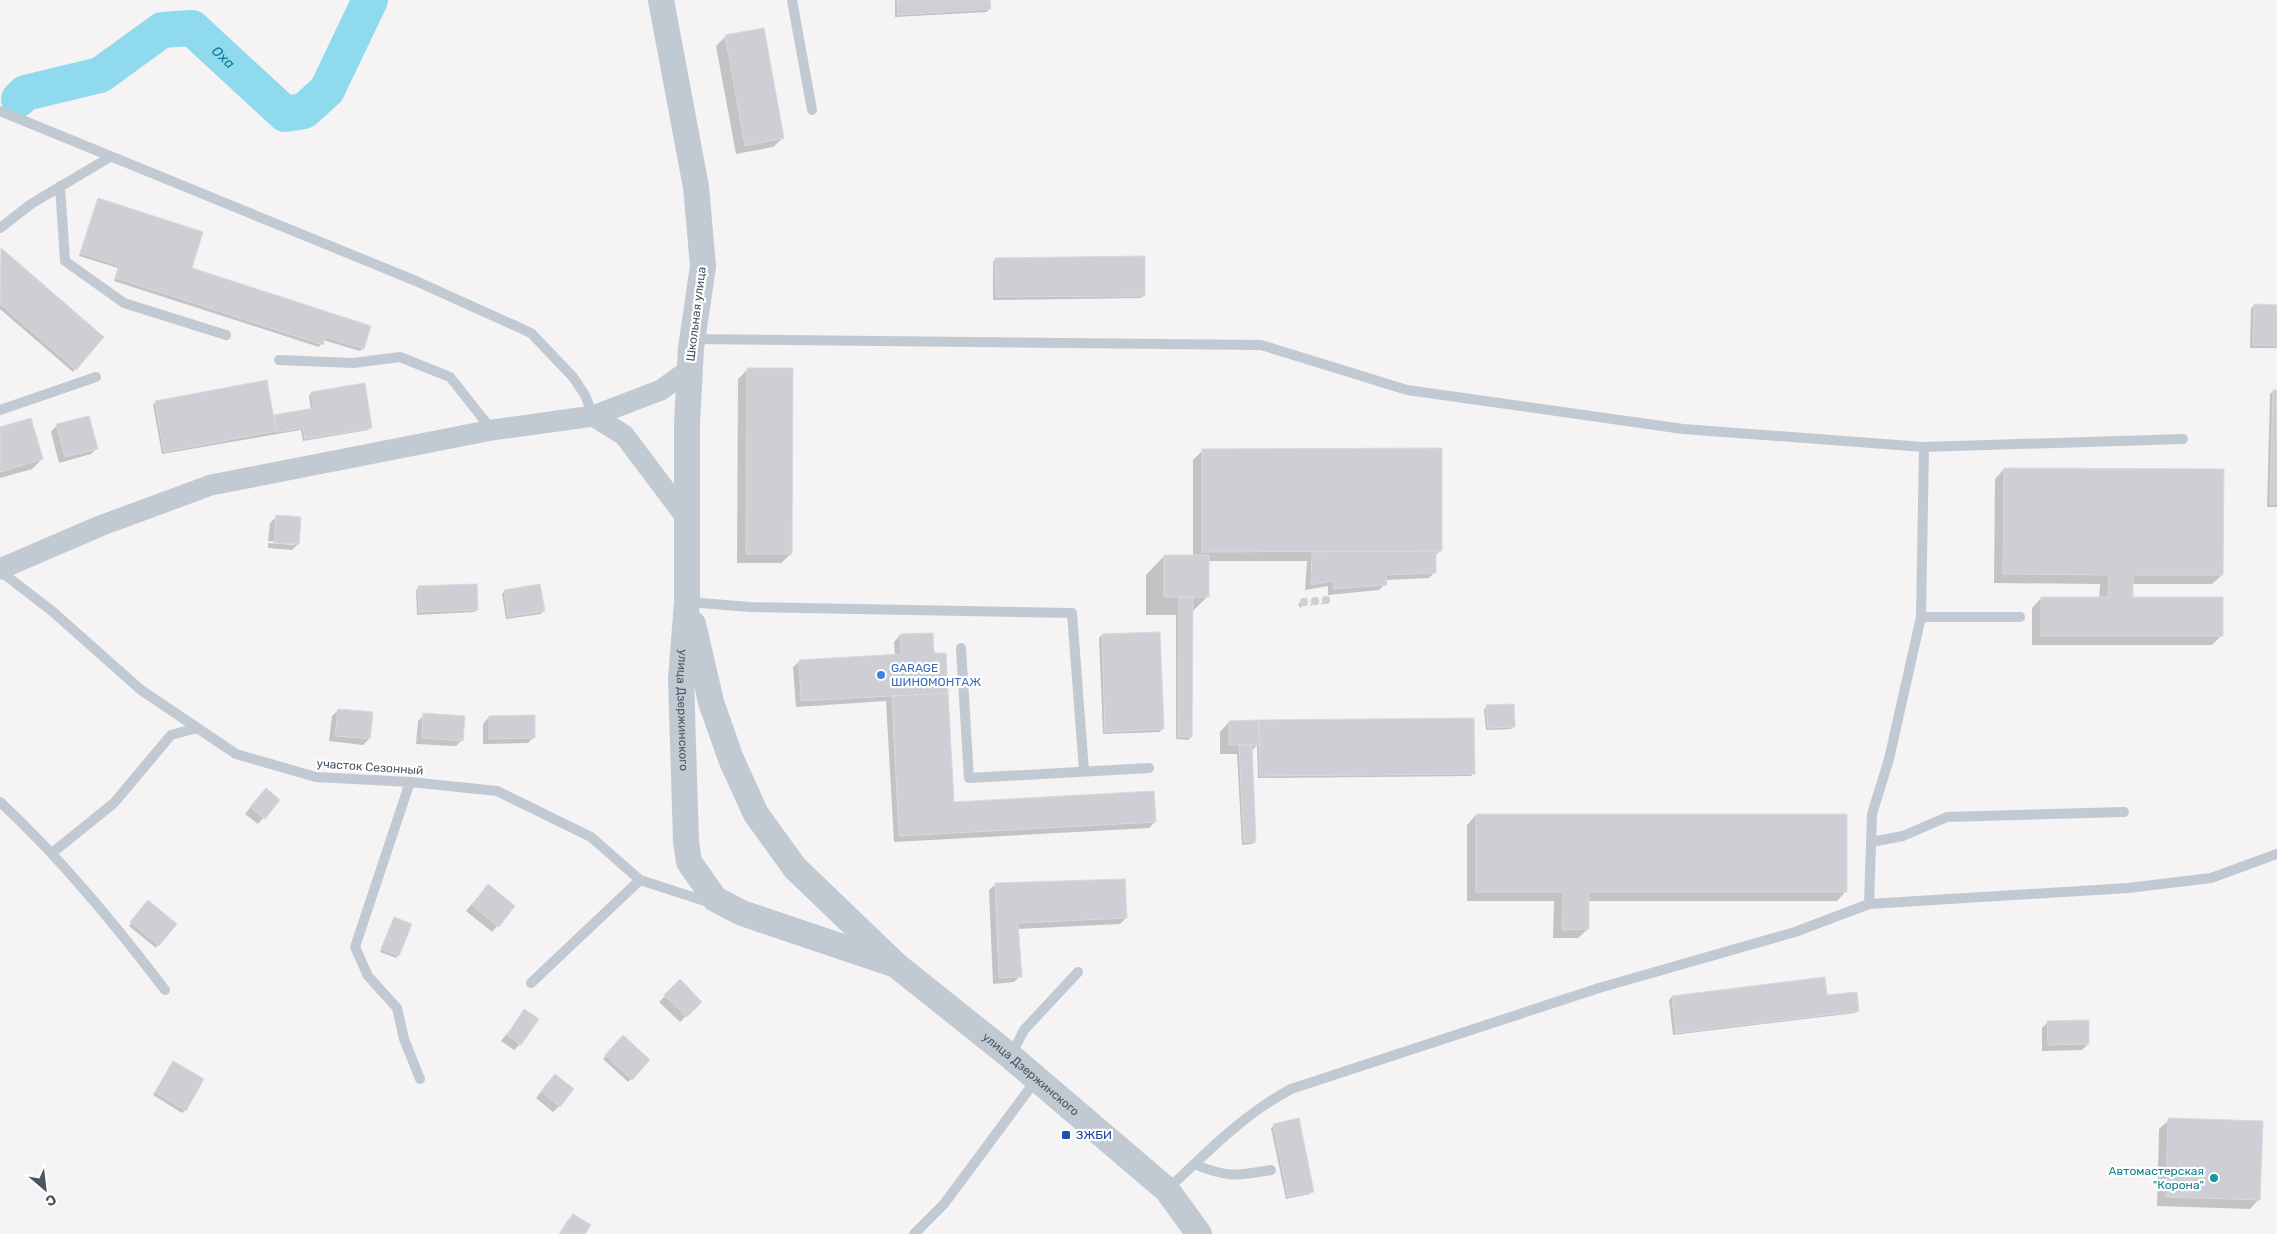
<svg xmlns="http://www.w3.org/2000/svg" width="2277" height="1234" font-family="Rubik,sans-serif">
  <rect width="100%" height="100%" fill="#f5f3f3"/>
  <path fill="#0003" d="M895 0H989V9L987 12 895 17Z
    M763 30 783 138 773 147 736 154 716 46 725 37Z
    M99 200 190 268 370 326 363 349 360 351 323 340 319 347 114 281 118 268 79 256Z
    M1 250 75 369 73 372 0 309Z
    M996 259 1144 295 1141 298 993 300V262Z
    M2254 306H2277V348H2250L2251 308Z
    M748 369 791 554 781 563H737L738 379Z
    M2273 391H2277V507H2267L2270 394Z
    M311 393 371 427 368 430 303 441 301 430 162 454 153 405 156 402 272 419 275 416 311 410 309 396Z
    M57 425 97 448 91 454 59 463 51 432Z
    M0 428 42 459 32 469 0 478Z
    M1202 451 1440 551 1434 557 1435 572 1429 578 1385 580V584L1379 590 1328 595V586L1305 590 1307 561H1208V596L1191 613V737L1188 740 1176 739V615H1146V575L1164 556H1193V460Z
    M2004 469 2222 575 2212 584H2131V598L2222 635 2212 645H2032V608L2041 598 2099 599 2100 584 1994 583 1995 479Z
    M276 517 298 544 292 550 268 548V543L294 545V543L268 541 270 523Z
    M419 587 477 610 474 612 417 615 416 590Z
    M505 591 543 611 541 614 506 619 502 594Z
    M1324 598 1328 599V602L1321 605Z
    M1313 599 1317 600V603L1310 606Z
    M1305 600 1306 604 1300 608 1298 604Z
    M932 634 953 803 1155 822 1149 828 894 842 886 701 796 707 793 667 800 661 895 656 894 642 900 635Z
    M1102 635 1162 729 1160 732 1103 734 1099 638Z
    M1487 707 1514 726 1511 729 1486 730 1484 709Z
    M338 710 369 739 363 745 329 741 332 716Z
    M424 715 462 740 456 746 416 744 418 721Z
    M489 717 534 737 528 743 483 744V724Z
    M1229 722 1473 773 1471 776 1258 778 1257 745 1251 752 1255 842 1252 844 1242 845 1237 754H1220V732Z
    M260 796 279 800 258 824 245 814Z
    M1476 815 1846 891 1837 901H1588V929L1578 938H1553L1554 901H1467V825Z
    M996 884 1126 918 1120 924 1017 929 1020 976 1014 982 993 984 989 890Z
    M482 892 514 907 492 932 466 911Z
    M146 904 158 945 156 948 129 926Z
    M394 919 398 955 396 958 380 952Z
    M1824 979 1825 997 1858 1010 1855 1013 1673 1035 1669 1000 1672 997Z
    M680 981 700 1002 680 1022 659 1002Z
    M525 1011 520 1044 514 1050 501 1041Z
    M2048 1022 2088 1044 2082 1050 2042 1051V1028Z
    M624 1037 649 1060 628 1082 603 1059Z
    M171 1065 185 1110 182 1113 153 1095Z
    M549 1081 559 1106 553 1112 536 1098Z
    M2169 1120 2259 1199 2250 1209 2157 1206 2159 1129Z
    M1274 1125 1313 1191 1310 1194 1286 1199 1271 1128Z
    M573 1215 583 1234H559L567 1221Z"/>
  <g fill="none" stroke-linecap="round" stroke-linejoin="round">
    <path stroke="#90daee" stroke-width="36" id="s1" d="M19 99 25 93 100 75 162 30 192 28 285 114 304 111 327 90 370 0"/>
  </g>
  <path fill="#cdcfd5" stroke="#d7d9de" d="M897 0H990L991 9 898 15Z
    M764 28 784 138 745 146 725 35Z
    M98 198 203 232 192 268 371 326 364 349 325 337 323 345 116 278 120 266 80 253Z
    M1 248 104 337 76 370 0 304Z
    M1145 256V296L996 297 995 258Z
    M2254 304 2277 305V346L2253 345Z
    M747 368H793L792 554H746Z
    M267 380 276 431 164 452 155 401Z
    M365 383 372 428 305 439 303 428 277 432 274 415 314 408 311 392Z
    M2273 390H2277V504H2270Z
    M89 416 98 449 65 457 56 424Z
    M31 418 43 459 0 472V427Z
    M1442 448V551L1202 552V449Z
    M2004 468 2224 469 2223 575H2133V597H2223V636H2041V597H2108L2109 575 2003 574Z
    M276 515 301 517 299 544 274 543Z
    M1436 551V573L1386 575 1387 585 1334 589 1333 581 1311 585 1312 552Z
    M1164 555H1209V597H1164Z
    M477 584 478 610 419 612 418 586Z
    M540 584 545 611 508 617 504 590Z
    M1322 600a4 4 0 1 1 8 0a4 4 0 1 1-8 0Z
    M1311 601a4 4 0 1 1 8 0a4 4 0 1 1-8 0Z
    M1179 597H1193L1192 737H1178Z
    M1300 602a4 4 0 1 1 8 0a4 4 0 1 1-8 0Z
    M1160 632 1164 729 1105 732 1102 634Z
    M933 633 934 653H946L948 693 801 701 799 660 901 654 900 634Z
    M948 693 954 802 1154 791 1156 822 899 836 892 696Z
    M1514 704 1515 727 1488 728 1486 705Z
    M338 709 373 712 370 739 335 736Z
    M423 713 465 716 463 741 422 738Z
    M535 715V738L489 739V716Z
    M1474 718 1475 774 1260 776 1259 720Z
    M1259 720 1260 745H1229V721Z
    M1239 745H1252L1256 842H1244Z
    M266 788 280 800 265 819 250 807Z
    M1476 814H1847V892H1589V929L1562 930 1563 892H1476Z
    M1125 879 1127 918 1018 923 1022 977 999 978 995 883Z
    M488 884 515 906 499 927 472 905Z
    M148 900 177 924 159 946 130 922Z
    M394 917 412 924 399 956 381 949Z
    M1825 977 1827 995 1857 992 1859 1011 1676 1033 1672 996Z
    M680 979 702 1002 687 1017 664 995Z
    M524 1009 539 1019 521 1045 507 1035Z
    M2089 1020V1044L2048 1045 2047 1021Z
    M623 1035 650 1060 632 1080 605 1055Z
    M173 1061 204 1079 186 1111 155 1092Z
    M555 1074 574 1089 560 1107 541 1091Z
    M1299 1118 1314 1192 1288 1197 1273 1124Z
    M2168 1118 2263 1121 2260 1200 2166 1197Z
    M573 1214 591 1225 585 1234H560Z"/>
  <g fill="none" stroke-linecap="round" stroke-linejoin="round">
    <path stroke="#c1cad2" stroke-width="10" d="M792 0 812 110
      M0 111 416 281 531 333 573 377 585 395 593 416
      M60 186 65 261 124 303 226 335
      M0 228 31 204 110 157
      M693 339 1261 345 1407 390 1683 429 1924 447
      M279 360 353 363 400 357 450 377 492 430
      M0 410 96 377
      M0 571 52 611 141 690 236 754 316 777 410 782 497 791 591 837 640 880 711 903
      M688 602 750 607 1072 613 1084 771
      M1921 617H2020
      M961 648 969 778 1149 768
      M410 782 355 947 368 976 397 1008 404 1039 420 1079
      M0 802C62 860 114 923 165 990
      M1871 842 1903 836 1947 817 2124 812
      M52 853 114 803 171 735 197 728
      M1869 904 1872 814 1889 759 1921 617 1924 447 2183 439
      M531 983 640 880
      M1011 1055 1024 1030 1078 972
      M1194 1164C1228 1178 1236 1176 1271 1170
      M1168 1189C1206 1153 1244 1114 1291 1089L1599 988 1795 932 1869 904 2128 888 2211 878 2277 854
      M914 1234 944 1204 1036 1080"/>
    <path stroke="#c1cad2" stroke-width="21" d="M593 416 661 390 690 369
      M0 569 100 526 211 485 492 430 593 416 624 435 685 516"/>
    <g stroke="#c1cad2" stroke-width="26">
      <path id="s2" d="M661 0 696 187 703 266 691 348 687 424V602L681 679 686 841 689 862 715 899 742 913 896 965"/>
      <path id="s3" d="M693 624 711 702 731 759 756 814 795 868 896 965 1010 1056 1167 1190 1199 1234"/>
    </g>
  </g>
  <circle fill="#3f7fe0" stroke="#fff" stroke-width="2" cx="881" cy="675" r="5"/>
  <rect fill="#1a4fb4" stroke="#fff" stroke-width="2" x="1061" y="1130" width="10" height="10" rx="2.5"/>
  <circle fill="#0f9aa8" stroke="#fff" stroke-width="2" cx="2214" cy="1178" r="5"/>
  <g text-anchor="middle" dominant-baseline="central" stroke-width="4.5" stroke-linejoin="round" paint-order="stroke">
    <g font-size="12" fill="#4a5661" stroke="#fff">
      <text transform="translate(696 314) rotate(-83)">Школьная улица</text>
      <text stroke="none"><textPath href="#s2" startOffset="715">улица Дзержинского</textPath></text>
      <text transform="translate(370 767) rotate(4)">участок Сезонный</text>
      <text stroke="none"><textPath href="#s3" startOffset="581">улица Дзержинского</textPath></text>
    </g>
    <g font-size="12" fill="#366cbe" stroke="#fff" text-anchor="start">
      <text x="891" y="668">GARAGE<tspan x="891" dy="14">ШИНОМОНТАЖ</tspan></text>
    </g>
    <g font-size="12" fill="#164399" stroke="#fff" text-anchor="start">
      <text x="1076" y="1135">ЗЖБИ</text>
    </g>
    <g font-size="12" fill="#0d838f" stroke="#fff" text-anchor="end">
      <text x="2204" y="1171">Автомастерская<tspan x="2204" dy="14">"Корона"</tspan></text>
    </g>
    <g font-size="14" font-style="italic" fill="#0c7c9b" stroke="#fff">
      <text stroke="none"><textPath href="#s1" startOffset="235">Оха</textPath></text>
    </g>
  </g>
  <g transform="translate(45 1189) rotate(152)" stroke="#ffffff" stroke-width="4" paint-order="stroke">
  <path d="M0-4L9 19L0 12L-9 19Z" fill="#4a5661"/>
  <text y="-8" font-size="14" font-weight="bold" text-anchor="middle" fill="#4a5661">С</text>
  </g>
</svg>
